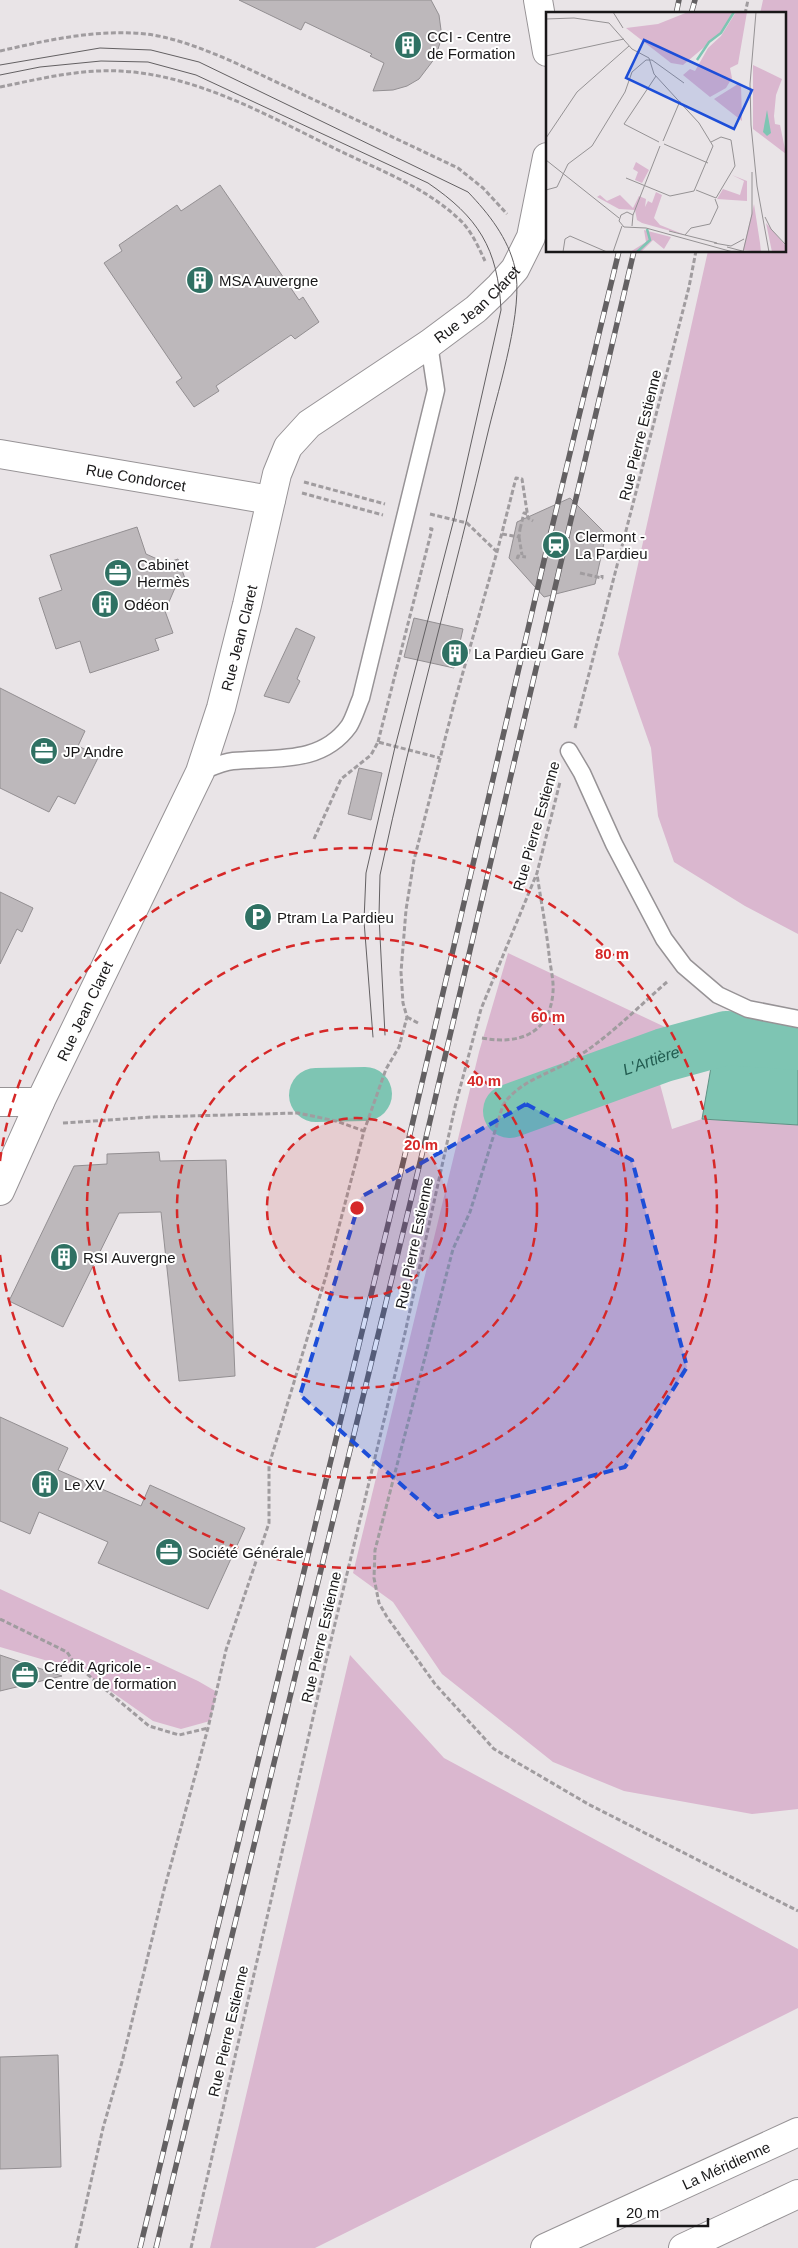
<svg xmlns="http://www.w3.org/2000/svg" width="798" height="2248" font-family="Arial,sans-serif">
  <rect width="100%" height="100%" fill="#e9e4e7"/>
  <path fill="#dab7cf" d="M763 0H798V934L745 906 674 862 658 816 651 748 618 654 708 251H784V14H760Z
    M508 953 665 1027 657 1073 672 1129 702 1119 798 1125V1809L752 1814 624 1791 553 1762 442 1674 393 1602 353 1573 479 1052Z
    M0 1589 198 1681 217 1692 210 1721 181 1729 153 1721 85 1673 66 1665 48 1661 0 1647Z
    M350 1655 444 1758 798 1949V2008L315 2248H210Z"/>
  <path fill="#7ec5b3" stroke="#5f9184" d="M718 1027 798 1033V1125L702 1119Z"/>
  <g fill="none" stroke-linecap="round" stroke-linejoin="round">
    <g stroke="#7ec5b3" stroke-width="54">
      <path d="M316 1095 365 1094"/>
      <path id="s1" d="M510 1111 664 1055 726 1038 798 1043"/>
    </g>
  </g>
  <path fill="#bdb8bb" stroke="#938f92" d="M239 0H431L439 15 441 30 440 43 435 58 419 79 407 86 393 90 373 91 384 63 370 56 372 54 305 22 301 30Z
    M220 185 299 300 303 297 319 322 295 339 291 335 216 386 219 391 194 407 176 382 182 378 104 263 122 251 119 245 177 205 181 211Z
    M570 498 606 534 595 584 544 597 509 558 517 522Z
    M137 527 146 554 166 563 178 559 187 584 175 588 165 611 173 633 155 639 159 650 90 673 80 641 56 649 39 598 62 590 50 555Z
    M414 618 463 629 454 668 404 657Z
    M296 628 315 637 297 679 300 681 289 703 264 696Z
    M0 688 85 731 78 746 99 756 75 804 58 796 49 812 0 788Z
    M359 768 382 773 371 820 348 814Z
    M0 892 33 908 22 932 17 929 0 964Z
    M159 1152 160 1161 226 1160 235 1376 179 1381 161 1212 119 1213 63 1327 9 1301 74 1166 107 1164V1154Z
    M0 1417 68 1448 58 1470 141 1506 150 1485 245 1528 208 1609 98 1563 108 1542 39 1512 30 1534 0 1521Z
    M0 1655 62 1676 0 1691Z
    M58 2055 61 2167 0 2169V2057Z"/>
  <g fill="none" stroke-linecap="round" stroke-linejoin="round">
    <g stroke="#979396" stroke-width="19">
      <path id="lane" d="M569 751 582 773 614 844 664 939 684 966 718 995 748 1009 798 1019
        M200 772C210 768 222 762 233 761 274 757 321 765 349 726 354 718 357 707 361 698L436 390 429 344"/>
    </g>
    <g stroke="#979396" stroke-width="30">
      <g id="street">
        <path d="M538 0 547 52"/>
        <path id="s2" d="M0 454 271 500"/>
        <path d="M0 1102H40"/>
        <path id="s3" d="M0 1191 40 1102 200 772 221 708 247 605 277 474 288 447 309 424 429 344 476 309 500 286 515 269 531 237 547 157"/>
      </g>
    </g>
    <g stroke="#979396" stroke-width="30">
      <g id="highway">
        <path id="s4" d="M545 2248 798 2132"/>
        <path d="M683 2248 798 2194"/>
      </g>
    </g>
    <path stroke="#a09c9f" stroke-width="3" stroke-dasharray="5 2.5" stroke-linecap="butt" d="M745 14 748 0
      M0 51C48 40 96 29 146 34 190 39 246 68 287 87 344 114 401 141 458 168L483 188 507 214
      M0 87C39 79 79 69 120 71 199 75 272 118 342 152 382 171 426 188 459 219 471 230 478 246 485 261
      M304 482 385 504
      M302 493 383 515
      M430 514 467 523 497 552
      M520 529 524 513 527 514
      M502 534 519 537 520 529
      M519 537 522 555
      M517 559 518 556 526 557
      M580 573 602 578V575
      M575 728 689 287 696 251
      M378 742 432 529 427 528
      M314 839 341 779 371 755 378 742 440 758
      M667 982C637 1008 608 1038 574 1059 550 1074 520 1080 503 1105L470 1212 453 1249 375 1550 374 1578 379 1603 387 1617 435 1684 494 1749 588 1804 798 1911
      M407 1017 418 1023
      M482 1038C519 1045 550 1034 553 992 554 980 550 966 549 954 546 927 541 901 537 874
      M63 1123 152 1117 298 1113 336 1121 364 1131
      M0 1619 67 1652 75 1664 149 1726 179 1735 208 1728
      M76 2248 103 2128 122 2062 164 1890 208 1728 226 1650 269 1523V1465L326 1276 364 1131 386 1069 399 1047 407 1017 403 1003 401 972 406 910 414 860 454 704 497 552 516 478 522 479 528 518 533 521
      M191 2248 326 1661 405 1333 455 1107 481 1009 537 873 560 782"/>
    <use href="#lane" stroke="#fff" stroke-width="16"/>
    <use href="#street" stroke="#fff" stroke-width="28"/>
    <use href="#highway" stroke="#fff" stroke-width="28"/>
    <path stroke="#636062" stroke-width="1" d="M0 65 100 48 151 50 199 62 468 192C489 214 508 238 515 268 524 308 499 387 489 428 454 577 412 725 380 875L379 916 385 1035
      M0 75 40 67 101 61 148 62 196 75 428 183C478 217 498 248 501 310L454 519 395 747 366 873 364 921 373 1037"/>
    <g stroke="#636062" stroke-width="5.5">
      <path id="rail" d="M676 14 679 0
        M691 14 695 0
        M140 2248 409 1138 547 548 619 251
        M156 2248 425 1142 634 251"/>
    </g>
    <use href="#rail" stroke="#fff" stroke-width="4" stroke-dasharray="11" stroke-linecap="butt"/>
  </g>
  <path fill="#1d4ed8" fill-opacity="0.2" stroke="#1d4ed8" stroke-width="4" stroke-dasharray="10 6" stroke-linejoin="round" d="M526 1104 632 1160 687 1367 625 1467 438 1517 300 1395 361 1197Z"/>
  <circle cx="357" cy="1208" r="90" fill="#d62828" fill-opacity=".12"/>
  <g fill="none" stroke="#d62828" stroke-width="2.5" stroke-dasharray="9 6">
    <circle cx="357" cy="1208" r="90"/>
    <circle cx="357" cy="1208" r="180"/>
    <circle cx="357" cy="1208" r="270"/>
    <path d="M0 1161A360 360 0 1 1 0 1255"/>
  </g>
  <defs>
    <g id="building-disc" transform="scale(1.4375)"><circle r="9.5" fill="#2f7163" stroke="#fff"/><path d="M-4-6H4V6H1V3H-1V6H-4ZM-2.5-4.3h1.7v1.8h-1.7ZM.8-4.3h1.7v1.8H.8ZM-2.5-1h1.7V.8h-1.7ZM.8-1h1.7V.8H.8Z" fill="#fff"/></g>
    <g id="station-disc" transform="scale(1.4375)"><circle r="9.5" fill="#2f7163" stroke="#fff"/><path d="M-3-6H3Q5-6 5-4V2Q5 4 3 4L4.5 6H3L1.5 4h-3L-3 6H-4.5L-3 4Q-5 4-5 2V-4Q-5-6-3-6ZM-3.5-4v3h7v-3ZM-3.5 1v1.5H-2V1ZM2 1v1.5H3.5V1Z" fill="#fff"/></g>
    <g id="office-disc" transform="scale(1.4375)"><circle r="9.5" fill="#2f7163" stroke="#fff"/><path d="M-6-3h4V-5.5h4V-3h4V5H-6ZM-1-4.5V-3h2v-1.5ZM-6 0V1H6V0Z" fill="#fff"/></g>
    <g id="parking-disc" transform="scale(1.4375)"><circle r="9.5" fill="#2f7163" stroke="#fff"/><path d="M-3.5-5.5H1a3.5 3.5 0 0 1 0 7H-1V5.5H-3.5ZM-1-3.4V-.6H.8a1.4 1.4 0 0 0 0-2.8Z" fill="#fff"/></g>
  </defs>
  <g fill-rule="evenodd">
    <use href="#building-disc" x="408" y="45"/>
    <use href="#building-disc" x="200" y="280"/>
    <use href="#station-disc" x="556" y="545"/>
    <use href="#office-disc" x="118" y="573"/>
    <use href="#building-disc" x="105" y="604"/>
    <use href="#building-disc" x="455" y="653"/>
    <use href="#office-disc" x="44" y="751"/>
    <use href="#parking-disc" x="258" y="917"/>
    <use href="#building-disc" x="64" y="1257"/>
    <use href="#building-disc" x="45" y="1484"/>
    <use href="#office-disc" x="169" y="1552"/>
    <use href="#office-disc" x="25" y="1675"/>
  </g>
  <g text-anchor="middle" dominant-baseline="central" stroke-width="4" stroke-linejoin="round" paint-order="stroke">
    <g font-size="15" fill="#181718" stroke="#fff" text-anchor="start">
      <text x="427" y="36">CCI - Centre<tspan x="427" dy="17">de Formation</tspan></text>
      <text x="219" y="280">MSA Auvergne</text>
      <text x="575" y="536">Clermont -<tspan x="575" dy="17">La Pardieu</tspan></text>
      <text x="137" y="564">Cabinet<tspan x="137" dy="17">Hermès</tspan></text>
      <text x="124" y="604">Odéon</text>
      <text x="474" y="653">La Pardieu Gare</text>
      <text x="63" y="751">JP Andre</text>
      <text x="277" y="917">Ptram La Pardieu</text>
      <text x="83" y="1257">RSI Auvergne</text>
      <text x="64" y="1484">Le XV</text>
      <text x="188" y="1552">Société Générale</text>
      <text x="44" y="1666">Crédit Agricole -<tspan x="44" dy="17">Centre de formation</tspan></text>
    </g>
    <g font-size="15" fill="#181718" stroke="#fff">
      <text stroke="none"><textPath href="#s3" startOffset="1039">Rue Jean Claret</textPath></text>
      <text transform="translate(640 435) rotate(-76)">Rue Pierre Estienne</text>
      <text stroke="none"><textPath href="#s2" startOffset="138">Rue Condorcet</textPath></text>
      <text stroke="none"><textPath href="#s3" startOffset="604">Rue Jean Claret</textPath></text>
      <text transform="translate(536 826) rotate(-74)">Rue Pierre Estienne</text>
      <text stroke="none"><textPath href="#s3" startOffset="199">Rue Jean Claret</textPath></text>
      <text transform="translate(414 1243) rotate(-78)">Rue Pierre Estienne</text>
      <text transform="translate(321 1637) rotate(-77)">Rue Pierre Estienne</text>
      <text transform="translate(228 2031) rotate(-77)">Rue Pierre Estienne</text>
      <text stroke="none"><textPath href="#s4" startOffset="199">La Méridienne</textPath></text>
    </g>
    <g font-size="16" font-style="italic" fill="#225c50" stroke="#fff">
      <text stroke="none"><textPath href="#s1" startOffset="150">L'Artière</textPath></text>
    </g>
  </g>
  <g transform="translate(546 12)">
    <rect width="240" height="240" fill="#e9e4e7"/>
    <path d="M142 0H187L175 21 137 53 125 51 80 16 112 12ZM190 0H201L192 52 184 56 186 66 180 76 164 85 137 63 144 57 149 59 162 36 175 24ZM207 53 236 67 230 83 228 104 229 112 234 113 240 142 207 117ZM192 72H195L196 109 168 87ZM90 150 103 158 96 171 89 168 92 160 87 157ZM186 163 201 169V189L171 187 177 177 194 183 198 169ZM110 180 116 183 108 206 114 213 139 223 96 211 91 208 89 198 73 197 51 185 54 183 61 189 74 183 87 196 93 184 100 187 99 195 102 189 106 191ZM208 192 214 231 215 240 197 238ZM220 211 240 234V240H226ZM98 218 125 225 118 237 107 228 95 240H84L100 230Z" fill="#dab7cf"/>
    <path d="M221 98 225 121 221 124 217 120Z" fill="#7ec5b3"/>
    <path fill="none" stroke="#7ec5b3" stroke-width="2.5" d="M151 48 163 30 175 21 188 0M91 240 104 228 101 217"/>
    <path fill="none" stroke="#959294" stroke-width="1" d="M67 0 77 16M210 0 204 72 205 113 211 174 223 240M0 7 28 6 63 11 86 37 103 46 108 62 153 111 167 134 148 179 124 184 80 166M0 44 78 27M110 64 78 112 113 130M0 126 31 80 83 34M117 129 134 89M118 132 162 151M0 148 73 206M0 178 11 175 22 152 46 134 79 80 86 60 100 48H106L138 71M150 178 170 186 189 154 185 128 175 125 165 130M87 203 114 134M219 205 225 217 240 233M86 214 87 203 81 200 75 203 73 209 78 215 100 216 187 240M123 219 171 231M139 223 145 216 164 212 172 195 169 187M168 231 185 234 198 227M181 235 200 240M17 240 19 227 24 224 61 240M67 240 76 214M197 240 206 202V160"/>
    <path fill="#1d4ed8" fill-opacity="0.15" stroke="#1d4ed8" stroke-width="2.5" d="M98 28 206 78 188 117 80 66Z"/>
    <rect width="240" height="240" fill="none" stroke="#181718" stroke-width="2.5"/>
  </g>
  <circle cx="357" cy="1208" r="8" fill="#d62828" stroke="#fff" stroke-width="2.5"/>
  <g font-size="15" text-anchor="middle" font-weight="bold" fill="#d62828" stroke="#fff" stroke-width="4" stroke-linejoin="round" paint-order="stroke">
    <text x="612" y="959">80 m</text>
    <text x="548" y="1022">60 m</text>
    <text x="484" y="1086">40 m</text>
    <text x="421" y="1150">20 m</text>
  </g>
  <path d="M618 2218v8h90v-8" fill="none" stroke="#181718" stroke-width="2.5"/>
  <text x="626" y="2218" font-size="15" fill="#181718" stroke="#ffffff" stroke-width="4" paint-order="stroke">20 m</text>
</svg>
